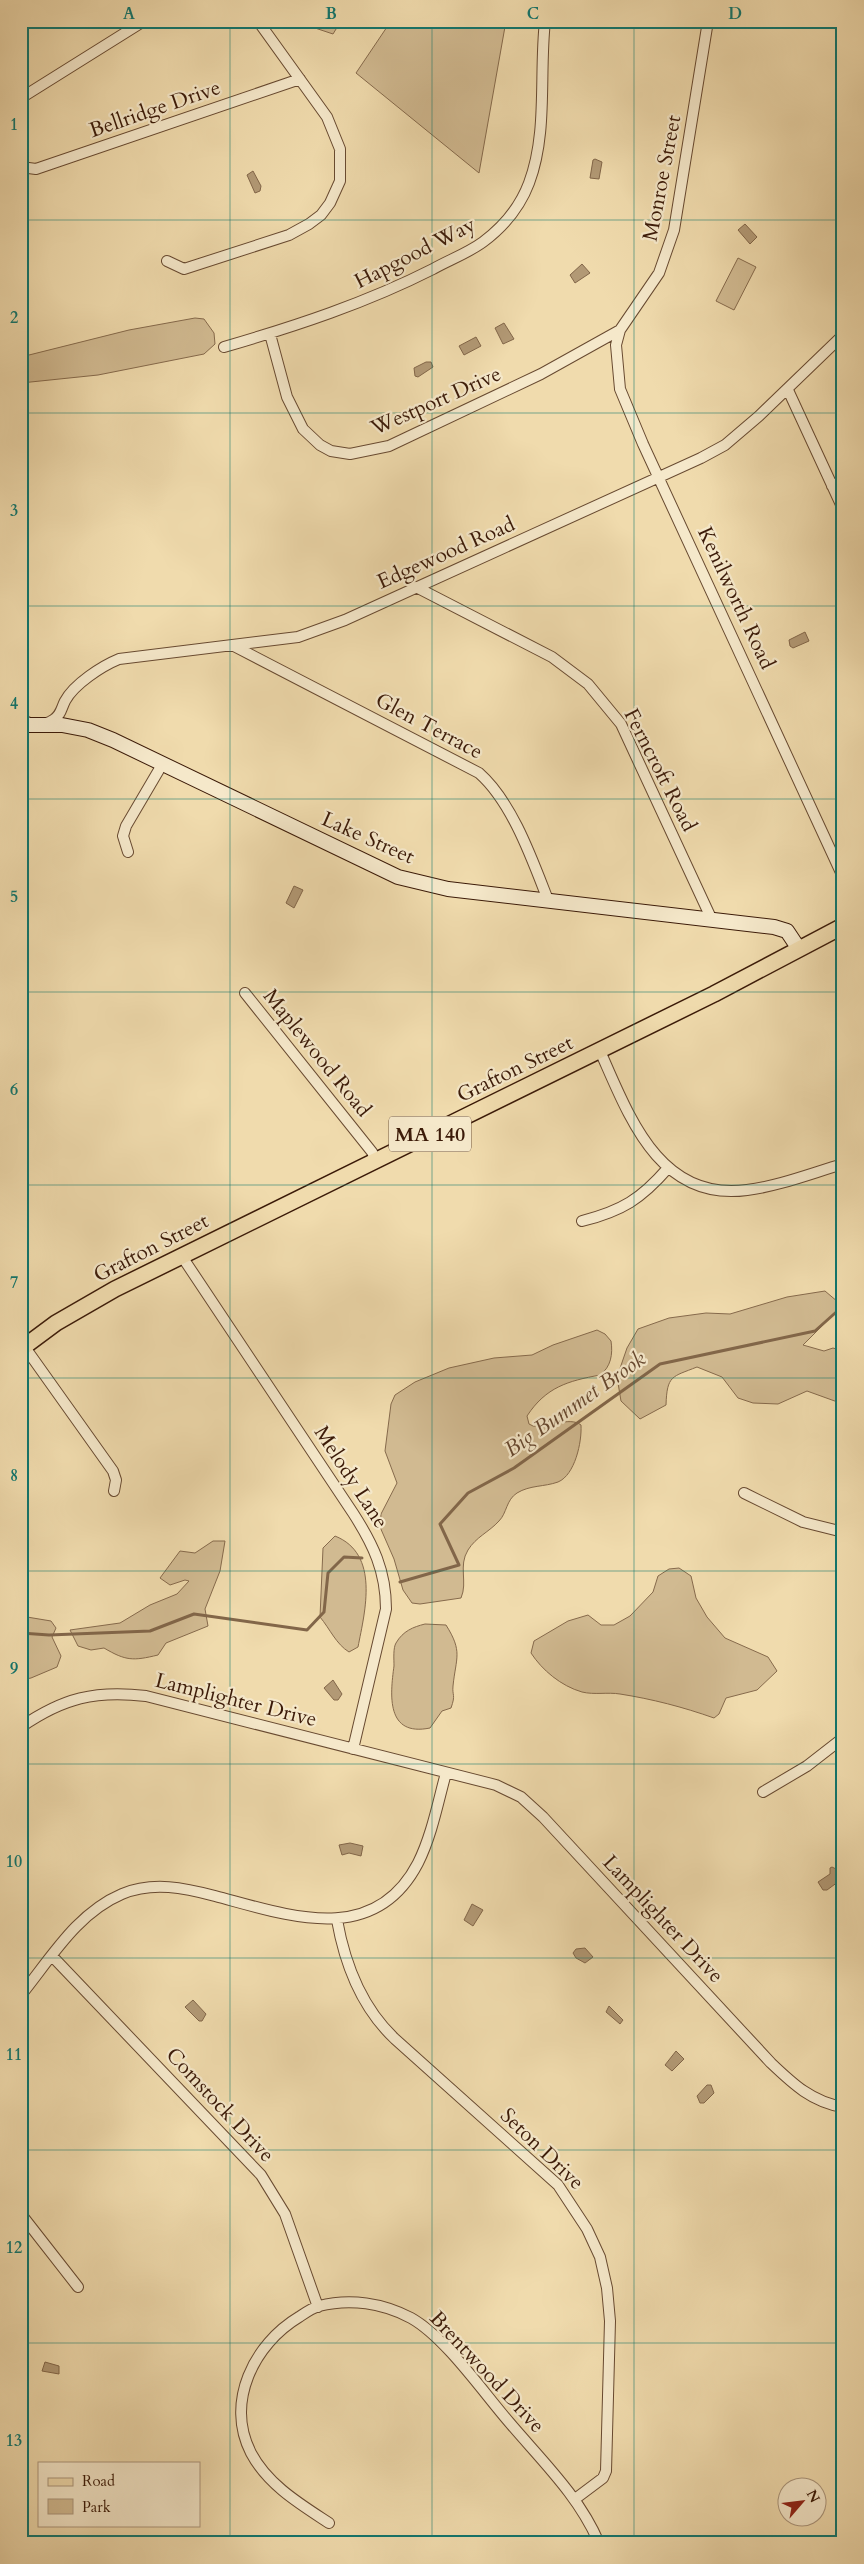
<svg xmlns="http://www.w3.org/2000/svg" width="864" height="2564" font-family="Cardo,serif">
  <rect width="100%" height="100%" fill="#f0dbad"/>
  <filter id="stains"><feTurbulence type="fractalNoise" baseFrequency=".004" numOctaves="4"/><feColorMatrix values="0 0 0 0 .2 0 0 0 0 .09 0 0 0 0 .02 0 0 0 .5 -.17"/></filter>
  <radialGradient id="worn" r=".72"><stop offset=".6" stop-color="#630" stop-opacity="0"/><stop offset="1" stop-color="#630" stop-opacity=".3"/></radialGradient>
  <path fill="#d1ba91" stroke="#866a4c" d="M307 21H341L333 34 309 26Z
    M391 21H506L479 173 356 73Z
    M738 258 756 267 734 310 716 301Z
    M195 318 204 319 214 333 215 344 204 354 98 375 21 383V357L129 330Z
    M825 1291 838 1302 837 1311 803 1345 824 1351 833 1348 843 1351V1404L807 1391 778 1404 753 1403 738 1398 722 1377 697 1367C672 1377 667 1375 666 1405L640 1419 621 1401 617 1377 627 1348 638 1329 669 1318 706 1313 730 1314 787 1297Z
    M597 1330 605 1334 611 1341C613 1354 611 1367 600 1375 568 1381 546 1387 527 1416L529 1424 533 1426C547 1428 570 1416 581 1425 582 1442 575 1475 558 1482 544 1487 530 1485 517 1493 506 1500 507 1513 499 1521 489 1532 476 1537 468 1550 458 1566 468 1582 461 1598L420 1604 412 1603 403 1590 394 1559 380 1527 381 1514 397 1483 385 1451 391 1404 395 1395 415 1382 449 1368 494 1358 532 1355 553 1345Z
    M335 1536C380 1554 365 1611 358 1647L349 1652C336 1644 330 1629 320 1617L323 1548Z
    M213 1541H225L220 1571 205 1609 208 1626 166 1643 158 1655C133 1661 126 1661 104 1648L91 1650 78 1646 70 1630 120 1623 150 1605 177 1594 189 1581 185 1580 170 1585 160 1578 180 1551 195 1553Z
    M679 1568 691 1576 696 1598 707 1617 725 1638 768 1657 777 1671 757 1690 726 1698 719 1714 714 1718C683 1707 652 1699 620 1694 608 1692 594 1695 582 1692 561 1686 542 1670 531 1653L534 1641 568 1621 588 1615 601 1625H614L630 1616 653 1592 658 1576 669 1569Z
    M21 1616 51 1621 56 1628 52 1637 61 1656 57 1667 31 1678 21 1680Z
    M425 1624 446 1625C463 1652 456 1657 453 1686 452 1696 456 1694 451 1708L442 1711 430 1728C386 1737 390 1695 394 1666 394 1659 393 1648 396 1643 403 1631 413 1627 425 1624Z"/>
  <path fill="#b29975" stroke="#826649" d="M595 159 602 162 599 179 590 178 593 160Z
    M253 171 261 186 260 191 255 193 247 175Z
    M745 224 757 237 750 244 738 230Z
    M582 264 590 273 575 283 570 275Z
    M504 323 514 339 503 344 495 328Z
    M476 337 481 346 464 355 459 346Z
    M426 362H431L433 367 418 377 415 376 414 368Z
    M805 632 809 641 793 648 790 646 789 640Z
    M294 886 303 890 294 908 286 903Z
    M333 1680 342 1694 338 1700H334L324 1688Z
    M350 1843 363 1846 361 1856 349 1853 342 1855 339 1845Z
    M832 1867 836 1869 842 1879 827 1890H823L818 1882 830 1874V1868Z
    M472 1904 483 1910 473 1926 464 1920Z
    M585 1948 593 1957 585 1963 576 1958 573 1953 576 1949Z
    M193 2000 206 2014 202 2021H199L185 2007Z
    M609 2006 623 2020 620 2024 606 2012Z
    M676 2051 684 2059 672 2071 665 2065Z
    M707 2085H711L714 2093 704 2103H700L697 2096Z
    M45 2362 59 2366V2374L42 2371Z"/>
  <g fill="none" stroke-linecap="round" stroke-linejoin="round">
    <path stroke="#826649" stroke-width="3" d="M400 1582 459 1565 440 1524 468 1493 514 1468 660 1364 815 1331 843 1306
      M21 1633 49 1635 150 1631 194 1614 307 1630 324 1612 328 1573 344 1557 362 1558"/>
    <g stroke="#684a31" stroke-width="12">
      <path id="street" d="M708 21 674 230 659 273 620 330 616 345 620 389 643 444 843 877
        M843 86V87
        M21 98 144 21
        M21 167 36 169 300 79
        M167 261 184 269 289 235 309 224 321 215 330 203 340 181V149L327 117 258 21
        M270 334 287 397 303 429 320 445 331 451 350 454 389 446 541 374 620 330
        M224 347C296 326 366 303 433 269 449 260 468 253 483 242 503 227 520 207 529 183 548 133 539 74 545 21
        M788 390 843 509
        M832 486 843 481
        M416 587 552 657 588 684 621 724 712 920
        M232 645 479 773C512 802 532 859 548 900
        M21 717C28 726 44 726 53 720 61 715 61 709 65 701 74 684 102 666 119 659L298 637 345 620 701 458 725 445 759 416 843 335
        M128 852 123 836 126 826 163 763
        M245 993 372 1152 376 1161
        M600 1051C629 1116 659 1202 747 1190 779 1186 812 1173 843 1164
        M582 1221C622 1211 641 1199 668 1168
        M181 1255 353 1513C373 1544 386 1571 386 1609L353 1749
        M24 1346 113 1471 116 1480 114 1491
        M744 1493 803 1522 843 1532
        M21 1727C63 1698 95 1690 146 1696L496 1785 521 1797 543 1817 771 2063C793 2084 812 2102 843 2107
        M763 1792 807 1766 843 1738
        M337 1920C345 1965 361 2007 395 2039L558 2185 587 2229 600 2257 607 2288 610 2321 606 2471 603 2478 575 2499
        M52 1956 261 2175 285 2214 318 2307
        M21 1995C51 1958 77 1913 122 1894 153 1881 185 1888 215 1896 287 1915 374 1948 418 1863 432 1835 438 1802 446 1773
        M21 2214 78 2287
        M329 2523C300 2504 268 2485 251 2453 225 2402 254 2344 299 2317 305 2313 312 2308 319 2306 350 2298 383 2303 411 2318 445 2337 483 2392 509 2422 542 2461 579 2496 599 2543"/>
    </g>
    <g stroke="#3b1a08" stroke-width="16">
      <path id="secondary" d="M21 725H62L88 730 113 740 398 877 448 889 774 927 787 931 799 949"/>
    </g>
    <g stroke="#3b1a08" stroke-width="18">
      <path id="primary" d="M21 1349 56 1323 115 1289 714 994 843 926"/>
    </g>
    <use href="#street" stroke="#f5e8ca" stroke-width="10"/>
    <use href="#secondary" stroke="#f5e8ca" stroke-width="14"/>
    <use href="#primary" stroke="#f0dbad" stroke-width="15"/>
  </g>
  <path fill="none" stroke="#0f766e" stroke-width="1" stroke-opacity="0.55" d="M230 21V2543M432 21V2543M634 21V2543M21 220H843M21 413H843M21 606H843M21 799H843M21 992H843M21 1185H843M21 1378H843M21 1571H843M21 1764H843M21 1958H843M21 2150H843M21 2343H843"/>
  <g text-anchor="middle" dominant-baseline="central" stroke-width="4.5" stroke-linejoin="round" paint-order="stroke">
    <rect fill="#f5e8ca" stroke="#735842" stroke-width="1" x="389" y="1116.5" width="82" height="35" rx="4"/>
    <g font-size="20" font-weight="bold" fill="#3b1a08">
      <text x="430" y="1134">MA 140</text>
    </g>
    <g font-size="21" fill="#3b1a08" stroke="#f5e8ca">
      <text transform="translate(155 109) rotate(-19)">Bellridge Drive</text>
      <text transform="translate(662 178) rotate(-79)">Monroe Street</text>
      <text transform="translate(415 253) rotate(-27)">Hapgood Way</text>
      <text transform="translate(436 401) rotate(-24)">Westport Drive</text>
      <text transform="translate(446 553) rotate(-24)">Edgewood Road</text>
      <text transform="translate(736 598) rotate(65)">Kenilworth Road</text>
      <text transform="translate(429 726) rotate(28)">Glen Terrace</text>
      <text transform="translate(660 770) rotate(63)">Ferncroft Road</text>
      <text transform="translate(368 838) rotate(24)">Lake Street</text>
      <text transform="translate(317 1053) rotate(51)">Maplewood Road</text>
      <text transform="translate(515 1069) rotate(-26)">Grafton Street</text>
      <text transform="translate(151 1248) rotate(-27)">Grafton Street</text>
      <text transform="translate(351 1477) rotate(57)">Melody Lane</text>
      <text transform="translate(236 1700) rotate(14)">Lamplighter Drive</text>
      <text transform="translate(663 1919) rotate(47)">Lamplighter Drive</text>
      <text transform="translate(220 2105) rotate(47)">Comstock Drive</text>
      <text transform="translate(542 2149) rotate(44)">Seton Drive</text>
      <text transform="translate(487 2372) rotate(47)">Brentwood Drive</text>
    </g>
    <g font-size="22" font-style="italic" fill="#65462e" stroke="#f5e8ca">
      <text transform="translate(575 1404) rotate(-35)">Big Bummet Brook</text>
    </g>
  </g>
  <rect width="864" height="2564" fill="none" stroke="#f0dbad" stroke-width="55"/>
  <rect x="38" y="2462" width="162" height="65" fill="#f5e8ca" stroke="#ab967c"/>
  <rect x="48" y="2478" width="25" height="8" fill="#f0dbad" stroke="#ab967c"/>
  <text x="82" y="2486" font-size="15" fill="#3b1a08">Road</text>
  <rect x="48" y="2499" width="25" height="15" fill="#d1ba91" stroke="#ab967c"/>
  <text x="82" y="2512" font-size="15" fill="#3b1a08">Park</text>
  <g transform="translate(802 2502) rotate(62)"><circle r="24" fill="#f5e8ca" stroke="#ab967c"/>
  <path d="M0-4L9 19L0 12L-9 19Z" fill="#8f2418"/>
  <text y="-8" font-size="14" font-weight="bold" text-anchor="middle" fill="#3b1a08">N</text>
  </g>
  <rect x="28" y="28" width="808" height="2508" fill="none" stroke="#0f766e" stroke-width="2"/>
  <g font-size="16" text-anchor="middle" font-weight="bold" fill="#0f766e">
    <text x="129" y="19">A</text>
    <text x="331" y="19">B</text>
    <text x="533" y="19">C</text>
    <text x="735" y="19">D</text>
    <text x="14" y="130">1</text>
    <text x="14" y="323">2</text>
    <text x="14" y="516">3</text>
    <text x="14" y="709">4</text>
    <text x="14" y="902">5</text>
    <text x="14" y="1095">6</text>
    <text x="14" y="1288">7</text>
    <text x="14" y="1481">8</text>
    <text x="14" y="1674">9</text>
    <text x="14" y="1867">10</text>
    <text x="14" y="2060">11</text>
    <text x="14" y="2253">12</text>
    <text x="14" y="2446">13</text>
  </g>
  <rect width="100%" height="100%" filter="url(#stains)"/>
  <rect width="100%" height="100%" fill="url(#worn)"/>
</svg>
